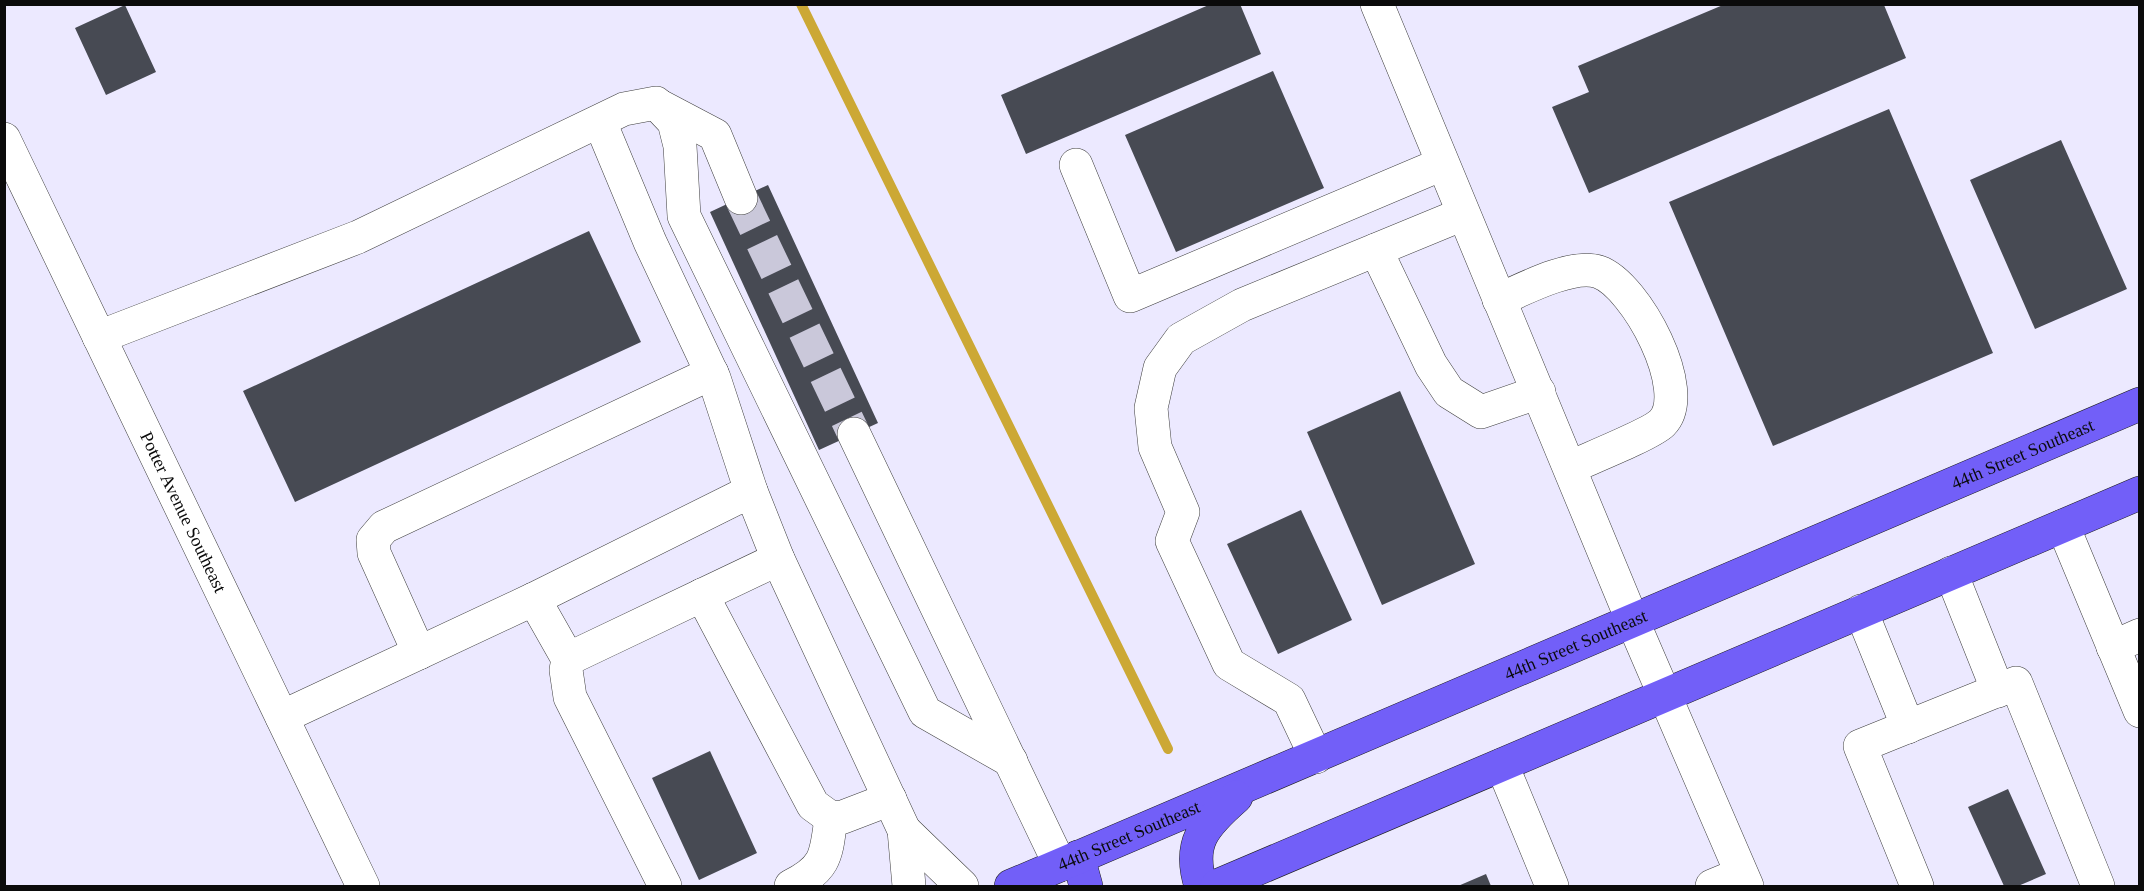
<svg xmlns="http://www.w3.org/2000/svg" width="2144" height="891" font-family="Georgia,serif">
  <rect width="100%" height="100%" fill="#ece9ff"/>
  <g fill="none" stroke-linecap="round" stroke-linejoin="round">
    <path stroke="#cca835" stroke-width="10" d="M801 4 1168 749"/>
  </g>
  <path fill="#474a53" d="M1211 4H1240L1261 54 1026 154 1001 95Z
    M125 5 156 72 106 95 75 28Z
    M1723 5H1884L1906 58 1589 193 1552 107 1589 92 1578 66Z
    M1273 71 1324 188 1176 252 1125 135Z
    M1889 109 1993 353 1773 446 1669 202Z
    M2061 140 2127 289 2035 329 1970 180Z
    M768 185 878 423 819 450 710 212Z
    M589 231 641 342 295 502 243 391Z
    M1400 391 1475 564 1382 605 1307 432Z
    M1301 510 1352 620 1278 654 1227 544Z
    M710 751 757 853 699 880 652 778Z
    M2008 789 2046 874 2018 886H2004L1968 807Z
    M1486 874 1491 886H1458Z"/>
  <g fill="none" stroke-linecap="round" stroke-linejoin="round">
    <path stroke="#cac8da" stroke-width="33" stroke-dasharray="33 16" stroke-linecap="butt" d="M741 198 854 434"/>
    <g stroke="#3e3e3e" stroke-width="34">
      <g id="minor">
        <path d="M1377 4 1633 622 1747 886"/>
        <path d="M660 106 715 135 741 198"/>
        <path d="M600 122 650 242 714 378 751 491"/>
        <path id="s1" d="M4 139 363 886"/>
        <path d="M1076 165 1130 296 1442 164"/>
        <path d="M1376 250 1431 365 1449 392 1481 412 1539 392"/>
        <path d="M1499 300C1523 289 1573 263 1599 272 1636 285 1693 392 1662 423 1651 434 1588 459 1571 467"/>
        <path d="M99 337 358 237 624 109 656 103 674 122 680 146 684 216 925 712 1011 761"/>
        <path d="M854 434 1060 865"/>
        <path d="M2063 526 2140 711"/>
        <path d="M1951 573 1998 691"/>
        <path d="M702 595 813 805 831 818 843 817 890 799"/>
        <path d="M534 599 751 491 778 559"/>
        <path d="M1861 611 1908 727"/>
        <path d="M2113 647 2140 635"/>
        <path d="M419 653 374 553 373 540 384 527 712 373"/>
        <path d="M568 659 778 559 904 830 909 886"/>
        <path d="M282 717 534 599 568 659 566 670 570 697 665 886"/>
        <path d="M1316 757 1289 700 1229 664 1172 541 1183 512 1155 447 1151 408 1160 368 1181 339 1242 305 1463 214"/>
        <path d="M1502 765 1552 886"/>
        <path d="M904 830 962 886"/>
        <path d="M791 886C827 868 826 855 831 818"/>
        <path d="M1712 886 1741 874"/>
        <path d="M1917 886 1860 746 2016 683 2098 886"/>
      </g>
    </g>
    <g stroke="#1c1c1c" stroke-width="34">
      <g id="major">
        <path d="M1078 857 1086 886"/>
        <path id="s2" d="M1011 886 2140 404"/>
        <path d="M1201 886C1187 843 1204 825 1236 797"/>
        <path d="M1217 886 2140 493"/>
      </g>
    </g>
    <use href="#minor" stroke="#fff" stroke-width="33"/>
    <use href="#major" stroke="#725ff8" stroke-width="33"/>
  </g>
  <g text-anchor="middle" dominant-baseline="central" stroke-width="6" stroke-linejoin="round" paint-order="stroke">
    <g font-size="18" fill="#0b0b0b" stroke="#fff">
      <text stroke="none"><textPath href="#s2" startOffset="1100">44th Street Southeast</textPath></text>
      <text stroke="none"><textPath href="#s1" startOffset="414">Potter Avenue Southeast</textPath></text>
      <text stroke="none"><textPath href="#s2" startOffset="614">44th Street Southeast</textPath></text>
      <text stroke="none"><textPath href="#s2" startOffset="128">44th Street Southeast</textPath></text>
    </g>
  </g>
  <rect width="2144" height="891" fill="none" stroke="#0b0b0b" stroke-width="12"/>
</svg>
